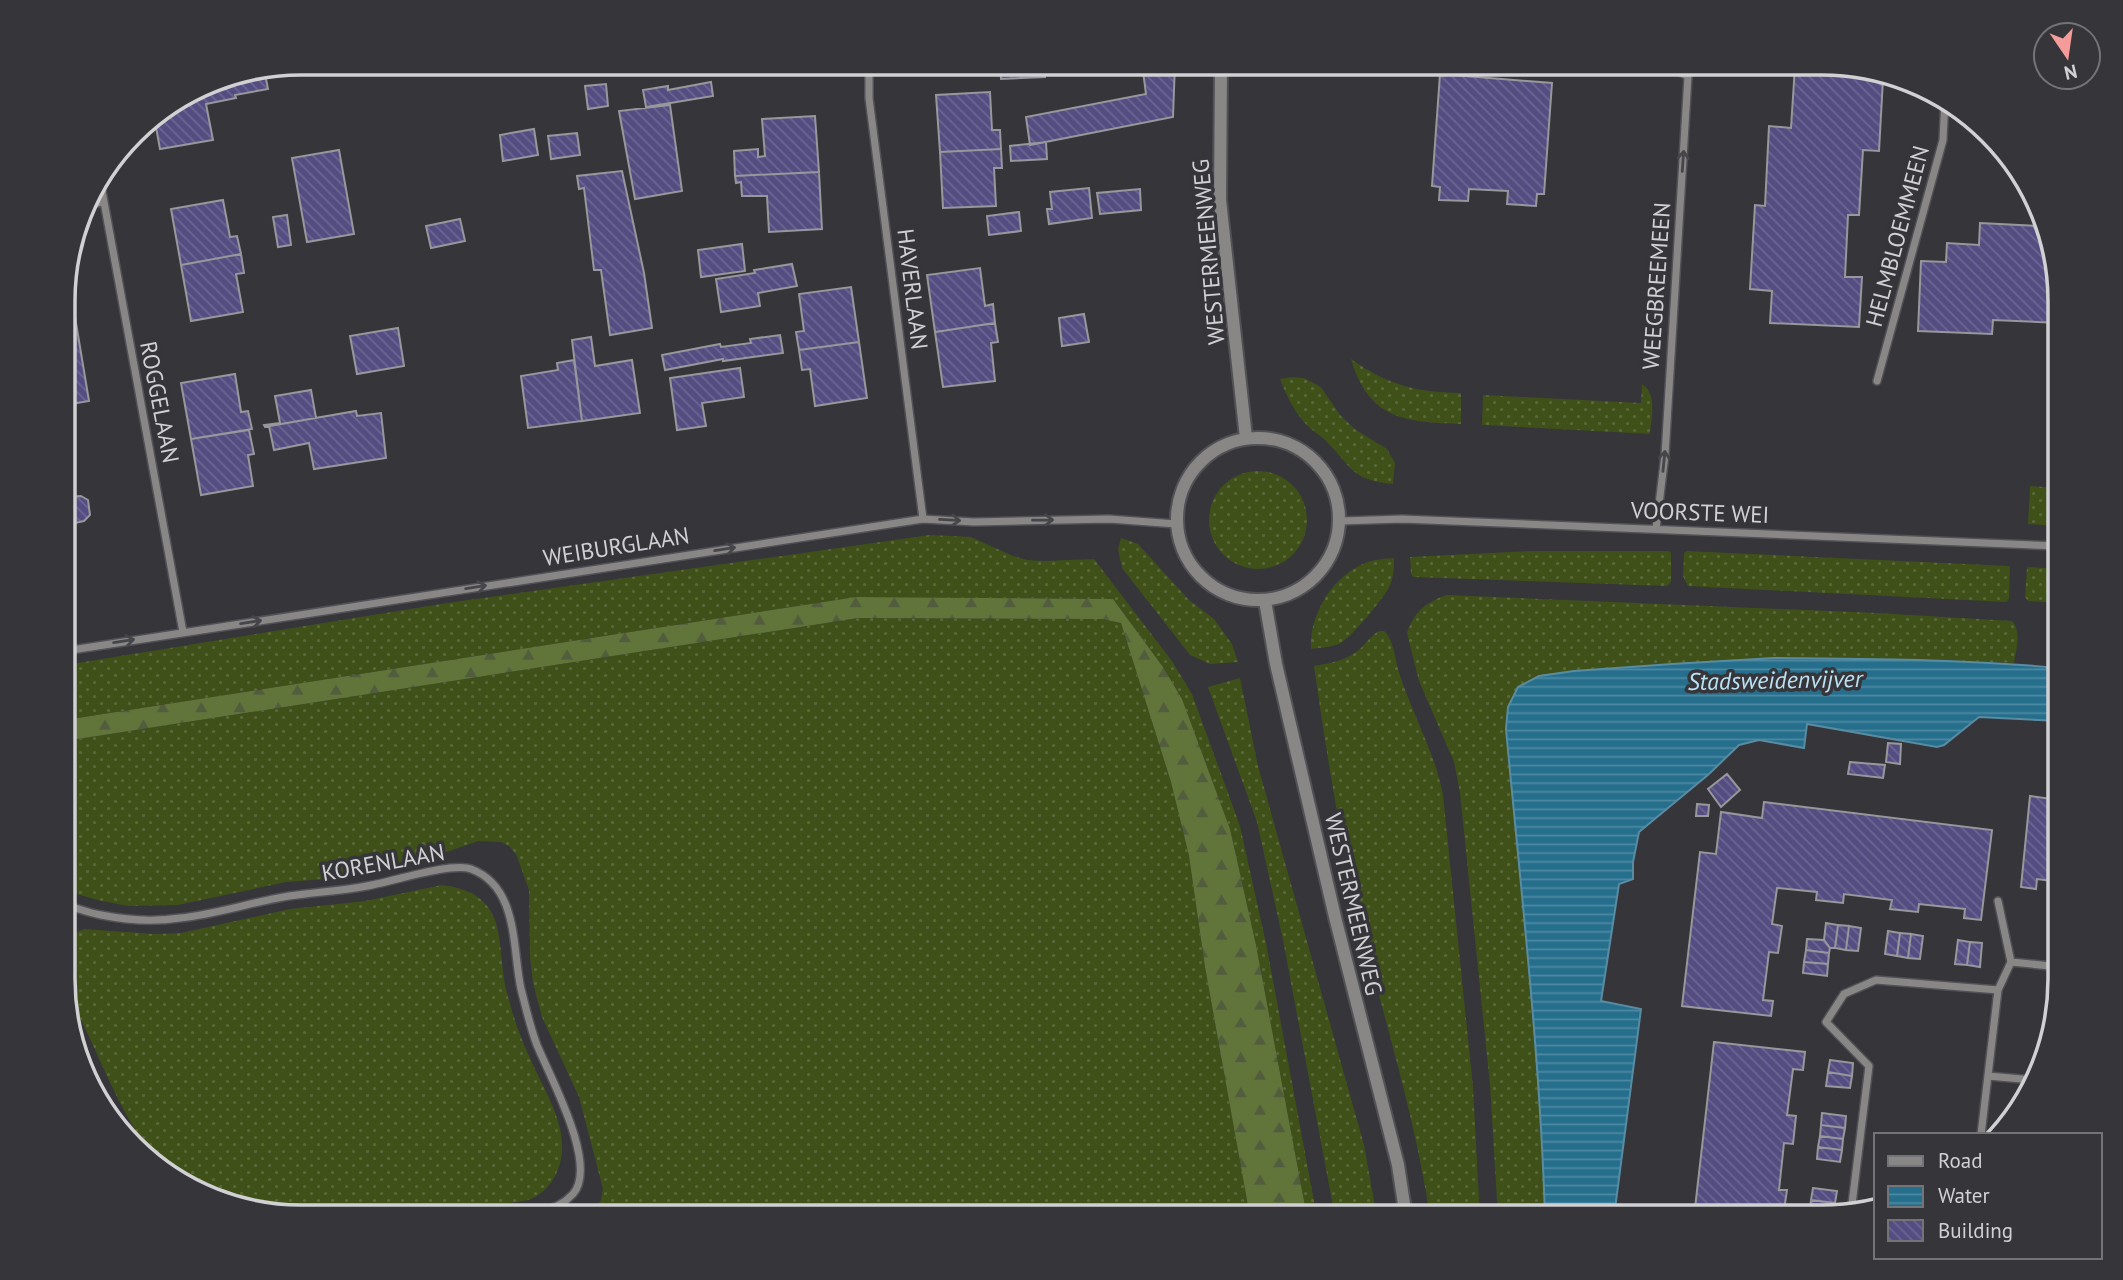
<svg xmlns="http://www.w3.org/2000/svg" width="2123" height="1280" font-family="'PT Sans',sans-serif">
  <defs>
    <pattern id="grass-dots" width="8" height="8" patternUnits="userSpaceOnUse" patternTransform="scale(1.75)"><rect width="8" height="8" fill="#3f5019"/><path d="M2 2h.1M6 6h.1" fill="none" stroke="#5a683a" stroke-width="1.8" stroke-linecap="round"/></pattern>
    <pattern id="forest-firs" width="22" height="20" patternUnits="userSpaceOnUse" patternTransform="scale(1.75)"><rect width="22" height="20" fill="#61753b"/><path d="M5 1l3.5 6h-7zM16 11l3.5 6h-7z" fill="#525d3d"/></pattern>
    <pattern id="water-rules" width="6" height="5" patternUnits="userSpaceOnUse" patternTransform="scale(1.75)"><rect width="6" height="5" fill="#256f8d"/><path d="M0 2.5h6" fill="none" stroke="#4e89a1"/></pattern>
    <pattern id="building-back-hatch" width="6" height="6" patternUnits="userSpaceOnUse" patternTransform="scale(1.75)"><rect width="6" height="6" fill="#544d81"/><path d="M-1 5l2 2M0 0l6 6M5-1l2 2" fill="none" stroke="#6c6692"/></pattern>
  </defs>
  <rect width="100%" height="100%" fill="#35353a"/>
  <path fill="url(#grass-dots)" d="M1351 359C1388 385 1416 392 1461 393V424C1405 422 1369 420 1351 359Z
    M1292 377 1304 378 1321 387 1340 415 1356 430 1387 449 1395 463 1393 484C1352 480 1353 469 1328 443 1323 437 1317 434 1311 429 1296 416 1287 397 1280 379Z
    M1642 384C1658 395 1651 417 1650 434L1482 425 1483 395 1641 403Z
    M1209 520a49 49 0 1 1 98 0a49 49 0 1 1-98 0Z
    M2030 486 2059 488V526L2028 524Z
    M930 535 971 537 1013 556 1027 560 1044 561 1094 559 1172 661 1192 694 1240 826 1266 943 1317 1217H1307L1256 945 1230 829 1182 699 1163 667 1113 599 856 597 65 720V665L447 603Z
    M1121 538 1138 544 1189 600 1214 619 1232 644 1238 662 1210 664 1190 655 1122 568 1118 549Z
    M1531 551H1669L1671 553V582L1667 586 1413 577 1411 574 1410 557Z
    M1687 551 2010 566 2009 599 2006 602 1688 586 1683 576 1684 553Z
    M1394 558C1394 567 1394 576 1390 585 1386 596 1349 640 1339 644 1331 647 1320 648 1311 649 1309 618 1329 582 1357 567 1368 560 1381 559 1394 558Z
    M2027 567 2059 569V603L2028 601 2025 597Z
    M1447 595 1877 613 2012 621C2022 632 2016 650 2014 663L1936 660 1774 658 1506 729C1521 891 1540 1054 1545 1217H1498L1490 1085 1460 793 1454 762 1419 681 1407 633C1414 612 1426 602 1447 595Z
    M858 618 1102 619 1121 623 1171 782 1189 856 1205 967 1250 1217H591L601 1200 603 1189 579 1097 542 1017 533 983 530 958 529 890 516 854 509 846 501 842 478 841 438 855 397 866 324 879 286 882 178 905 128 906 102 901 65 891V741Z
    M1379 631H1384C1394 640 1395 659 1399 672 1412 714 1435 752 1443 795L1473 1087 1480 1217H1430C1415 1115 1383 1017 1359 917 1339 834 1326 750 1314 666 1332 663 1349 660 1362 647 1368 641 1372 635 1379 631Z
    M1240 678 1258 766 1364 1145 1377 1217H1335L1283 940 1257 822 1208 687Z
    M442 885C512 894 495 943 507 993 513 1016 520 1037 530 1058 545 1093 574 1133 557 1172 552 1184 540 1197 528 1200 504 1206 478 1202 454 1205 404 1210 351 1223 301 1217 287 1215 188 1189 180 1183 139 1152 112 1087 91 1041 82 1022 72 1002 66 982 62 970 65 953 65 940L68 936 84 929 154 934 181 933 290 909 365 901Z"/>
  <path fill="url(#forest-firs)" d="M856 597 1113 599 1163 667 1182 699 1230 829 1256 945 1307 1217H1250L1205 967 1189 856 1171 782 1121 623 1102 619 858 618 65 741V720Z"/>
  <path fill="url(#water-rules)" stroke="#598ca2" stroke-width="2" d="M1774 658C1869 659 1965 659 2059 668V721L1979 717 1944 745 1937 747 1807 724 1804 748 1759 740 1739 745 1709 774 1639 832 1633 862V879L1619 884 1601 1001 1641 1009 1614 1217H1545C1540 1054 1521 891 1506 729L1508 707 1518 687 1539 676 1574 671 1672 664Z"/>
  <path fill="url(#building-back-hatch)" stroke="#97979c" stroke-width="2" d="M1000 63H1044L1045 77 1001 79Z
    M1142 63H1175L1173 117 1030 145 1026 117 1146 94Z
    M1773 63H1822L1883 79 1879 151 1863 150 1859 215H1848L1845 277H1862L1859 327 1770 323 1772 291 1750 289 1755 205 1765 206 1769 126 1791 128 1795 66 1772 65Z
    M265 74 268 89 235 95 236 98 206 104 213 140 160 149 154 116 204 85Z
    M1440 74 1552 83 1544 194H1537L1536 206 1507 204 1508 191 1469 189 1468 201 1439 200 1440 187 1432 186Z
    M711 82 713 96 646 107 643 90 668 86V90Z
    M606 84 608 106 588 109 585 86Z
    M990 92 992 130H1000L1001 149 940 152 936 95Z
    M670 105 682 191 635 199 619 111Z
    M815 116 819 172 735 176 734 151 758 149V157L765 156 762 119Z
    M534 129 538 155 503 161 500 135Z
    M577 133 580 155 551 159 548 136Z
    M1046 142 1047 159 1011 161 1010 146Z
    M1001 149 1002 168H994L996 206 943 208 940 152Z
    M339 150 354 234 307 242 292 158Z
    M622 171 644 273 652 328 610 335 601 270H594L584 188 579 189 577 176Z
    M819 172 822 229 769 232 767 196H742L741 182 736 183 735 176Z
    M1089 188 1092 218 1049 224 1047 209H1052L1050 192Z
    M1140 189 1141 210 1100 214 1097 193Z
    M223 200 230 237 237 236 241 254 181 265 171 209Z
    M1019 212 1021 231 989 235 987 216Z
    M287 215 291 245 278 247 273 217Z
    M460 219 465 241 431 248 426 226Z
    M1980 223 2039 226 2059 285V323L1993 320 1992 334 1918 331 1921 261 1946 262 1947 243 1979 245Z
    M742 244 745 271 701 277 698 250Z
    M241 254 244 273 236 274 243 312 191 321 181 265Z
    M792 264 797 286 758 293 760 306 721 312 716 279 755 273 754 270Z
    M980 268 985 306 993 304 995 323 935 332 927 275Z
    M851 287 859 342 799 350 796 332 804 331 799 294Z
    M73 305 89 401 65 405V306Z
    M1084 314 1089 342 1062 346 1059 318Z
    M995 323 998 342 991 343 995 381 943 387 935 332Z
    M398 328 404 366 357 374 350 336Z
    M780 335 783 353 723 361V359L665 370 662 355 720 344 721 347 751 343 750 339Z
    M591 337 595 366 632 360 640 413 582 421 572 340Z
    M859 342 867 398 815 406 810 369 802 370 799 350Z
    M574 360 582 421 528 428 521 376 558 370 557 363Z
    M740 368 744 397 702 403 706 426 677 430 670 378Z
    M235 374 241 412 248 411 252 429 191 439 181 383Z
    M311 390 316 418 265 427 264 425 280 423 275 396Z
    M356 411 357 416 381 413 386 458 314 469 309 443 274 450 269 426Z
    M65 426 71 469 65 470Z
    M249 430 254 454 248 455 253 486 201 495 191 439Z
    M81 496 88 500 90 515 84 521 65 525V497Z
    M1888 743 1901 744 1900 764 1886 762Z
    M1850 762 1885 765 1883 778 1848 774Z
    M1727 774 1740 790 1721 807 1708 789Z
    M2030 796 2059 800 2060 882 2037 879 2036 889 2021 887Z
    M1764 802 1992 830 1981 920 1964 918 1965 909 1919 904 1918 912 1890 909 1892 900 1844 894 1843 903 1816 900 1817 892 1777 888 1772 924 1782 926 1778 953 1769 952 1763 1000 1773 1001 1771 1016 1682 1006 1700 852 1716 854 1721 812 1762 818Z
    M1697 804 1709 805 1708 816H1696Z
    M1826 923 1838 925 1835 948H1830L1824 940Z
    M1838 925 1849 926 1846 950 1835 948Z
    M1849 926 1861 928 1858 951 1846 950Z
    M1888 931 1900 933 1897 956 1885 954Z
    M1900 933 1911 934 1908 958 1897 956Z
    M1911 934 1923 936 1920 959 1908 958Z
    M1807 939 1824 940 1830 948 1829 953 1806 950Z
    M1958 940 1970 942 1967 965 1955 964Z
    M1970 942 1982 943 1980 967 1967 965Z
    M1806 950 1829 953 1828 964 1804 962Z
    M1804 962 1828 964 1827 976 1803 973Z
    M1714 1042 1805 1052 1803 1070 1793 1069 1787 1115 1796 1116 1793 1144 1784 1143 1779 1190H1787L1783 1217H1694Z
    M1830 1060 1853 1063 1852 1076 1828 1072Z
    M1828 1072 1852 1076 1850 1088 1826 1086Z
    M1822 1113 1846 1116 1845 1128 1821 1125Z
    M1821 1125 1845 1128 1843 1139 1820 1136Z
    M1820 1136 1843 1139 1842 1150 1818 1147Z
    M1818 1147 1842 1150 1840 1162 1817 1159Z
    M1813 1188 1837 1191 1835 1203 1811 1200Z
    M1811 1200 1835 1203 1833 1214 1810 1211Z"/>
  <g fill="none" stroke-linecap="round" stroke-linejoin="round">
    <g stroke="#515156" stroke-width="10">
      <path id="minor" d="M869 63V98L923 519
        M100 180 183 632
        M85 205 103 202
        M1877 381 1943 140 1945 99
        M1340 521 1402 519 2059 546
        M1656 529 1665 455 1688 76 1659 63
        M65 651 923 519 974 522 1109 519 1176 524
        M1998 901 2011 962
        M65 905C77 908 89 913 101 915 126 920 154 922 180 918 217 914 252 902 289 896 315 892 341 891 367 886 391 882 451 862 471 869 519 887 512 948 521 989 526 1008 530 1027 537 1045 549 1075 599 1165 573 1194 551 1218 514 1215 484 1217
        M1998 990 2011 962 2060 967
        M72 1029 107 1115
        M1988 1076 2033 1080
        M1851 1212 1869 1066 1826 1022 1844 994 1876 980 1998 990 1981 1135"/>
    </g>
    <g stroke="#515156" stroke-width="16">
      <path id="tertiary" d="M1221 63 1220 200 1246 438
        M1177 519a81 81 0 1 1 162 0a81 81 0 1 1-162 0Z
        M1265 601 1276 664 1335 917 1398 1165 1406 1217"/>
    </g>
    <use href="#minor" stroke="#898786" stroke-width="7"/>
    <use href="#tertiary" stroke="#898786" stroke-width="12"/>
  </g>
  <defs><path id="oneway-shaft" d="M-6 0H5M1.5-3L5.5 0L1.5 3" fill="none" stroke-width="1.6" stroke-linecap="round" stroke-linejoin="round" transform="scale(1.75)"/></defs>
  <g stroke="#464549">
    <use href="#oneway-shaft" transform="translate(1683 161) rotate(-86)"/>
    <use href="#oneway-shaft" transform="translate(1664 461) rotate(-84)"/>
    <use href="#oneway-shaft" transform="translate(950 520) rotate(3)"/>
    <use href="#oneway-shaft" transform="translate(1043 520) rotate(-1)"/>
    <use href="#oneway-shaft" transform="translate(725 549) rotate(-9)"/>
    <use href="#oneway-shaft" transform="translate(476 587) rotate(-9)"/>
    <use href="#oneway-shaft" transform="translate(251 622) rotate(-9)"/>
    <use href="#oneway-shaft" transform="translate(124 641) rotate(-9)"/>
  </g>
  <g text-anchor="middle" dominant-baseline="central" stroke-width="7" stroke-linejoin="round" paint-order="stroke">
    <g font-size="23" fill="#d1d1d4" stroke="#35353a">
      <text transform="translate(1897 236) rotate(-75)">HELMBLOEMMEEN</text>
      <text transform="translate(1208 252) rotate(-95)">WESTERMEENWEG</text>
      <text transform="translate(1656 286) rotate(-86)">WEEGBREEMEEN</text>
      <text transform="translate(913 289) rotate(83)">HAVERLAAN</text>
      <text transform="translate(160 402) rotate(79)">ROGGELAAN</text>
      <text transform="translate(1700 512) rotate(2)">VOORSTE WEI</text>
      <text transform="translate(616 546) rotate(-9)">WEIBURGLAAN</text>
      <text transform="translate(383 862) rotate(-10)">KORENLAAN</text>
      <text transform="translate(1354 904) rotate(77)">WESTERMEENWEG</text>
    </g>
    <g font-size="24" font-style="italic" fill="#bce1f3" stroke="#35353a">
      <text transform="translate(1775 680) rotate(-1)">Stadsweidenvijver</text>
    </g>
  </g>
  <path d="M0 0H2123V1280H0ZM301 75H1822A226 226 0 0 1 2048 301V979A226 226 0 0 1 1822 1205H301A226 226 0 0 1 75 979V301A226 226 0 0 1 301 75Z" fill="#35353a" fill-rule="evenodd"/>
  <path fill="none" stroke="#d1d1d4" stroke-width="3.5" d="M301 75H1822A226 226 0 0 1 2048 301V979A226 226 0 0 1 1822 1205H301A226 226 0 0 1 75 979V301A226 226 0 0 1 301 75Z"/>
  <rect x="1874" y="1133" width="228" height="126" fill="#35353a" stroke="#737378" stroke-width="2"/>
  <rect x="1888" y="1156" width="35" height="10" fill="#898786" stroke="#737378" stroke-width="2"/>
  <text x="1938" y="1168" font-size="21" fill="#d1d1d4">Road</text>
  <rect x="1888" y="1186" width="35" height="21" fill="url(#water-rules)" stroke="#737378" stroke-width="2"/>
  <text x="1938" y="1203" font-size="21" fill="#d1d1d4">Water</text>
  <rect x="1888" y="1220" width="35" height="21" fill="url(#building-back-hatch)" stroke="#737378" stroke-width="2"/>
  <text x="1938" y="1238" font-size="21" fill="#d1d1d4">Building</text>
  <g transform="translate(2067 56) rotate(167)"><circle r="33" fill="#35353a" stroke="#737378" stroke-width="2"/>
  <path d="M0-5L12 26L0 18L-12 26Z" fill="#f59b9a"/>
  <text y="-10" font-size="19" font-weight="bold" text-anchor="middle" fill="#d1d1d4">N</text>
  </g>
</svg>
